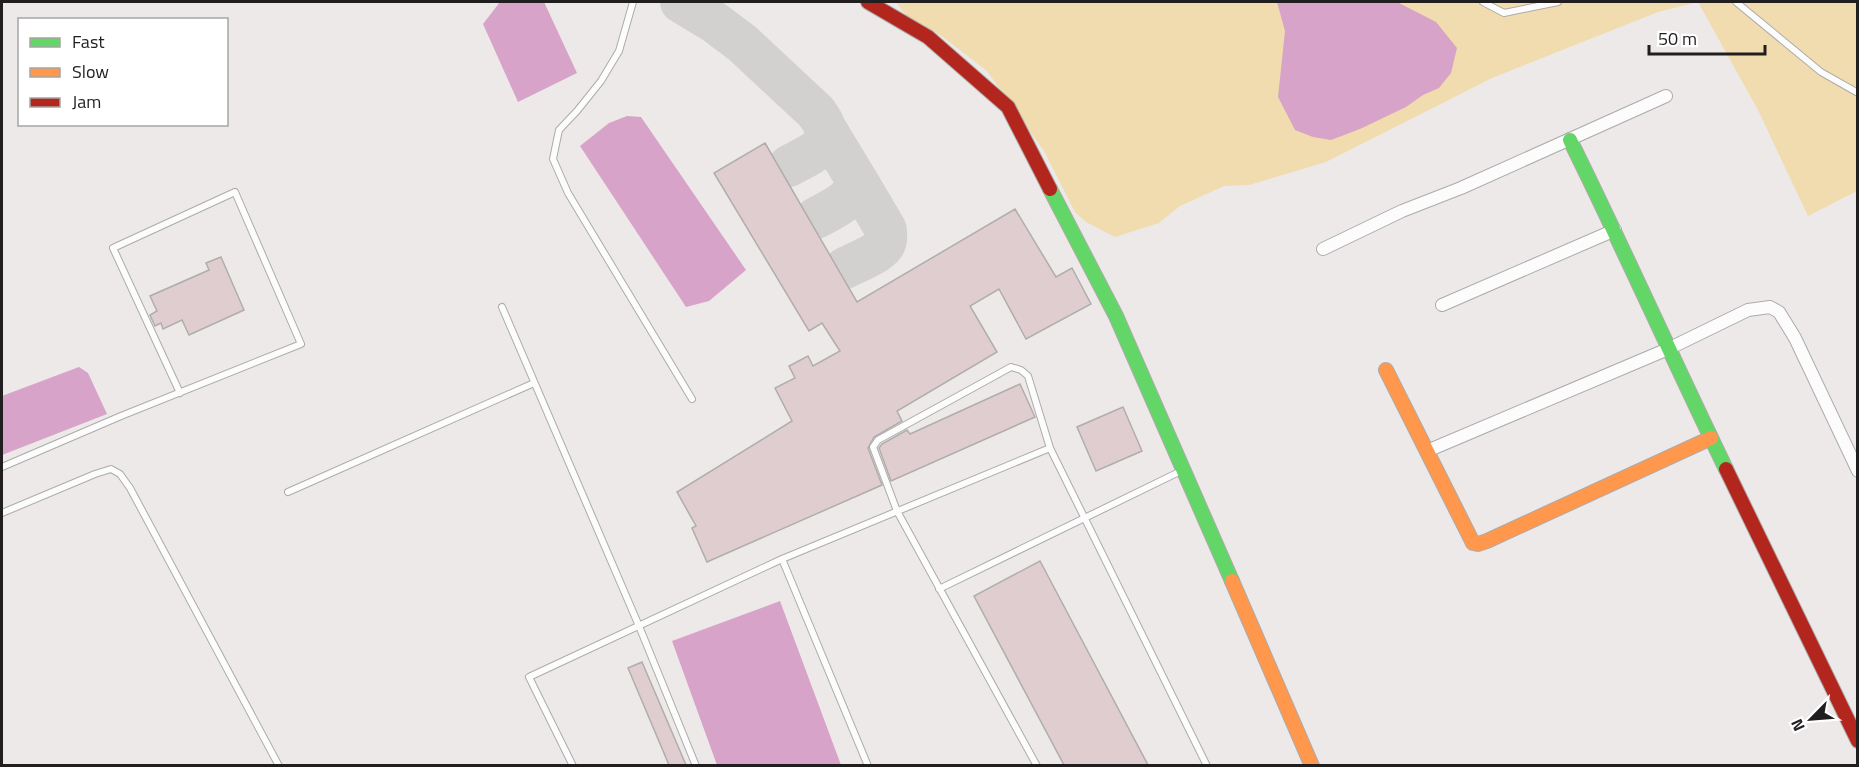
<svg xmlns="http://www.w3.org/2000/svg" width="1859" height="767" font-family="'Titillium Web',sans-serif">
  <rect width="100%" height="100%" fill="#ece9e8"/>
  <path fill="#f0dcae" d="M896 2H1857V191L1808 216 1758 110 1698 2 1658 12 1492 78 1326 162 1249 185 1224 186 1180 206 1159 223 1115 237 1086 222 1075 212 1044 151 987 71 943 37 907 17Z"/>
  <path fill="#d7a3c8" d="M500 2H544L577 73 518 102 483 24Z
    M1277 2H1397L1436 22 1457 48 1451 73 1439 88 1423 95 1406 107 1360 129 1331 140 1313 137 1295 130 1278 97 1285 31Z
    M627 116 641 117 746 270 709 301 686 307 580 146 609 123Z
    M79 367 88 373 107 414 2 455V396Z
    M780 601 841 765H717L672 641Z"/>
  <g fill="none" stroke-linecap="round" stroke-linejoin="round">
    <path stroke="#d3d1d0" stroke-width="42" d="M681 2 714 22 742 43 816 112C820 118 827 127 826 135 826 150 800 159 789 166
      M816 218C832 209 857 200 856 179L824 126
      M845 268C855 263 878 254 884 245 887 241 886 235 886 230L856 179"/>
  </g>
  <path fill="#dfcdd0" stroke="#b0adad" stroke-width="1.5" d="M765 143 857 302 1015 209 1056 277 1072 268 1091 304 1026 339 999 289 970 306 997 352 897 411 902 421 874 437 868 448 882 485 707 562 692 528 696 526 677 492 792 421 775 388 795 378 789 366 808 356 813 366 840 351 822 323 809 331 714 173Z
    M221 257 244 310 189 335 182 320 163 329 161 323 155 326 150 315 157 311 150 296 209 270 206 263Z
    M1020 384 1035 417 891 481 879 448 882 444 907 430 910 434Z
    M1123 407 1142 451 1096 471 1077 427Z
    M1040 561 1148 765H1064L974 596Z
    M642 662 686 765H669L628 668Z"/>
  <g fill="none" stroke-linecap="round" stroke-linejoin="round">
    <g stroke="#adabaa" stroke-width="8">
      <path id="lane" d="M633 2 619 51 601 81 577 111 559 130 553 159 568 193 692 399
        M1483 2 1504 13 1558 2
        M1736 2 1821 72 1858 93
        M502 307 639 626 696 766
        M2 467 121 416 301 344 235 192 113 248 180 393
        M288 492 534 383
        M2 513 95 474 111 469 120 474 130 488 279 766
        M782 559 1050 448 1207 766
        M939 589 1181 471
        M573 766 529 677 782 559 868 766
        M1037 766 897 511 873 447 878 440 1011 367 1021 370 1028 376 1050 448"/>
    </g>
    <g stroke="#adabaa" stroke-width="14">
      <path id="street" d="M1323 249 1402 211 1461 188 1666 96
        M1442 305 1615 230
        M1427 451 1668 349 1748 310 1770 307 1779 312 1795 338 1858 471"/>
    </g>
    <g stroke="#adabaa" stroke-width="16">
      <path id="fast" d="M1570 140C1624 249 1673 360 1726 469
        M1050 189 1116 316 1232 581"/>
    </g>
    <g stroke="#adabaa" stroke-width="16">
      <path id="slow" d="M1386 370 1473 543 1478 544 1487 541 1711 438
        M1232 581 1312 766"/>
    </g>
    <g stroke="#adabaa" stroke-width="16">
      <path id="jam" d="M868 2 928 37 1008 107 1050 189
        M1726 469 1858 741"/>
    </g>
    <use href="#lane" stroke="#fcfcfc" stroke-width="6"/>
    <use href="#street" stroke="#fcfcfc" stroke-width="12"/>
    <use href="#fast" stroke="#63d668" stroke-width="14"/>
    <use href="#slow" stroke="#ff974d" stroke-width="14"/>
    <use href="#jam" stroke="#b3261e" stroke-width="14"/>
  </g>
  <rect width="1859" height="767" fill="none" stroke="#201e1e" stroke-width="6"/>
  <rect x="18" y="18" width="210" height="108" fill="#ffffff" stroke="#a6a5a5" stroke-width="1.5"/>
  <rect x="30" y="38" width="30" height="9" fill="#63d668" stroke="#a6a5a5" stroke-width="1.5"/>
  <text x="72" y="48" font-size="18" fill="#201e1e">Fast</text>
  <rect x="30" y="68" width="30" height="9" fill="#ff974d" stroke="#a6a5a5" stroke-width="1.5"/>
  <text x="72" y="78" font-size="18" fill="#201e1e">Slow</text>
  <rect x="30" y="98" width="30" height="9" fill="#b3261e" stroke="#a6a5a5" stroke-width="1.5"/>
  <text x="72" y="108" font-size="18" fill="#201e1e">Jam</text>
  <g transform="translate(1811 719) rotate(245)" stroke="#ffffff" stroke-width="4.5" paint-order="stroke">
  <path d="M0-4.5L10 22L0 15L-10 22Z" fill="#201e1e"/>
  <text y="-9" font-size="16" font-weight="bold" text-anchor="middle" fill="#201e1e">N</text>
  </g>
  <path d="M1649 45v9h116v-9" fill="none" stroke="#201e1e" stroke-width="3"/>
  <text x="1658" y="45" font-size="18" fill="#201e1e" stroke="#ffffff" stroke-width="4.5" paint-order="stroke">50 m</text>
</svg>
